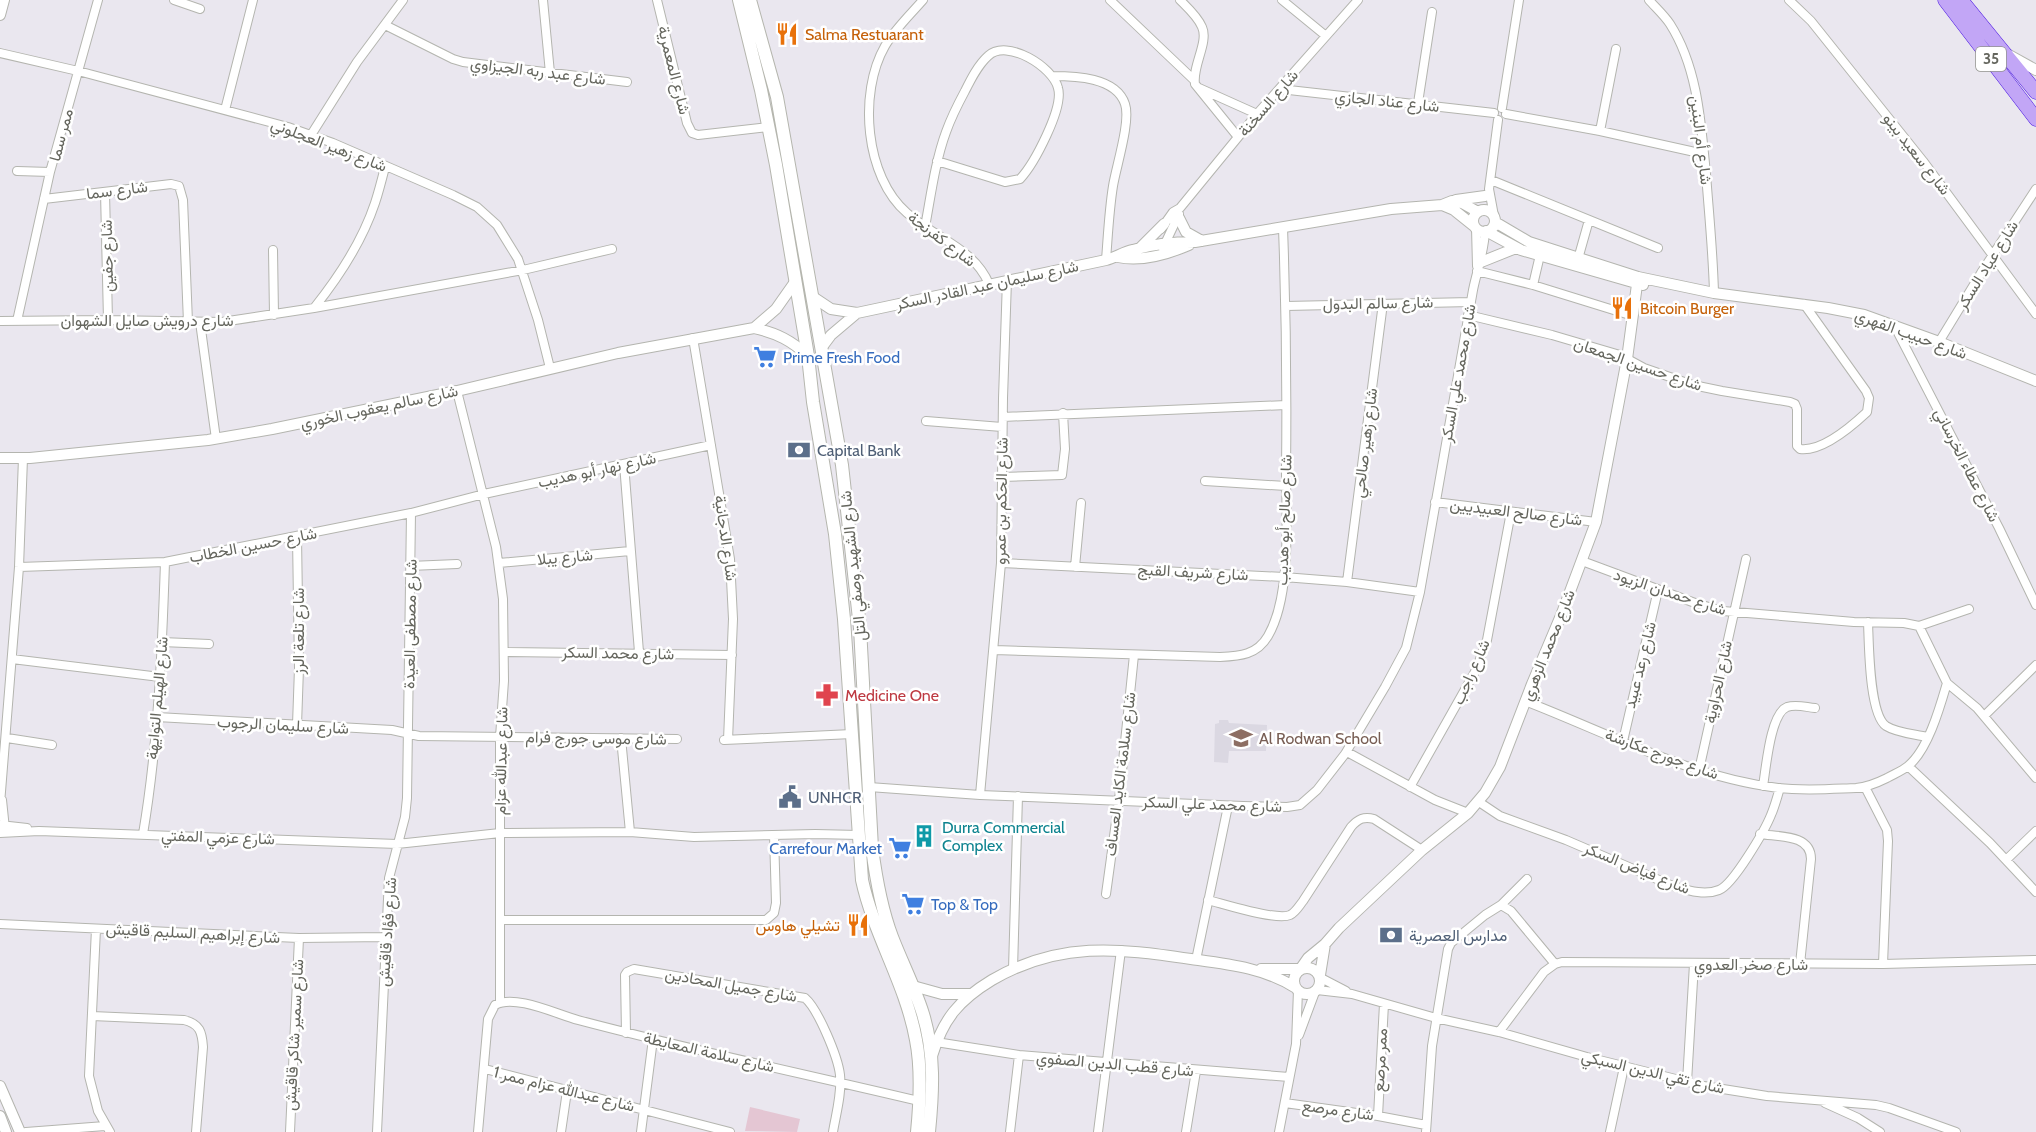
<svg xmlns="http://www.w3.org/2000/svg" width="2036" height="1132" font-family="Cabin,Vazirmatn,sans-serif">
  <rect width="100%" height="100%" fill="#eae7ef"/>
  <path fill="#dbd8e2" d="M1219 720H1228L1229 723 1267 725 1266 751H1229L1228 763 1214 762 1215 724 1219 723Z"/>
  <path fill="#e4c6d3" d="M750 1107 800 1119 797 1132 745 1131Z"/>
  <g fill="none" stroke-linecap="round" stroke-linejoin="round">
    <g stroke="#b4b5af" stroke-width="10">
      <path id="minor" d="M174 0 200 9
        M543 0 550 73
        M657 0 687 123 692 133 698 135 769 127
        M923 0C910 15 895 29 885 46 858 93 865 177 907 213 935 238 974 248 989 284
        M1110 0 1194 80
        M1180 0C1188 8 1198 17 1202 27 1209 42 1192 66 1195 84L1238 137
        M1282 0 1326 36
        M1649 0C1656 8 1664 15 1670 24 1698 68 1701 124 1706 174 1709 214 1713 253 1714 293
        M1789 0 1811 21 1923 161 2036 314
        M385 25 453 59 463 62 627 82
        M0 53 78 71 288 127 333 143 453 195 477 207 497 225 518 259 538 320 550 368
        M1052 76C1075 76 1116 77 1125 104 1131 121 1116 167 1113 186 1109 211 1108 235 1106 260
        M1199 88 1257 114
        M1280 89 1494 113
        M1418 103 1432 12
        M1502 108 1519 0
        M225 110 253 0
        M1506 114 1600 131 1704 154
        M1600 131 1616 49
        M311 135 357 62 403 0
        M17 171 50 172
        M1491 180 1658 248
        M105 192 108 320
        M44 199 171 184 179 186 183 200 188 322
        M1494 216 1489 189 1498 120
        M925 227C931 195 935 162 946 132 951 118 958 104 965 91 971 79 978 65 988 56 1007 38 1053 67 1058 88 1064 108 1034 164 1020 179L1005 182 937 161
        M1476 228 1477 266
        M1161 229 1173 212 1180 208 1257 114 1358 0
        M1163 248 1179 214
        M273 250 274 315
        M1578 259 1589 220
        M1477 271 1533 285 1633 316
        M1533 285 1540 255
        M1286 306 1471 302
        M314 308 523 270 612 249
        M1468 315 1552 335 1620 355 1644 368 1693 385 1722 391 1790 402 1795 404 1797 409V446L1800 449C1822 452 1852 426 1867 412L1869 398 1866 391 1804 304
        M0 321 108 320 222 322 314 308C338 278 363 239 375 203 379 191 382 179 385 167
        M17 321 50 172 98 0
        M200 322 216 439
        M1895 327 1999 528 2036 605
        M693 338 730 559 733 619 728 740
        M1939 342 1981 273 2036 189
        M457 391 496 547 503 599 504 681 500 737V1003
        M1003 417 1286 405
        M926 421 1002 427
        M624 464 639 652
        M1002 477 1062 475 1065 449 1063 413
        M1205 481 1286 486
        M1435 502 1596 522
        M297 537 299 668 297 725
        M1582 561 1695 603 1723 611 1854 622 1904 623 1919 626 1947 683 1977 708 2036 778
        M499 563 630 551
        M1001 563 1284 577 1347 582 1420 592
        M410 566 457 564
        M19 567 165 562 411 513 484 494 711 445
        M1075 567 1081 503
        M1347 582 1383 303
        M1868 622C1869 644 1869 714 1886 726 1897 733 1914 734 1927 737
        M1919 626 1969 609
        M162 642 209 644
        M994 650 1220 657C1240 656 1257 655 1268 636 1292 595 1286 517 1286 470 1287 389 1286 309 1283 228
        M504 652 732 655
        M12 659 160 677
        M1525 701C1608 733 1689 777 1778 788 1804 791 1830 789 1856 788 1867 787 1877 783 1887 778 1894 774 1902 771 1908 766 1928 750 1940 707 1947 683
        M1984 716 2036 665
        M157 717 392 730 419 736 677 739
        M7 738 52 745
        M621 738 630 832
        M724 740 852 734
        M1623 741 1658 590
        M1347 752 1435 800 1468 813
        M1908 766 1990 843 2036 892
        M1699 770 1746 559
        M1763 786C1766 769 1770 714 1787 707 1796 704 1805 707 1815 708
        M869 787 980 795 1243 806 1287 807 1300 805 1317 790 1345 754 1385 687 1406 648 1420 592 1473 290C1477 270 1484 253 1485 231
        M1410 787 1476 670 1487 640 1511 512
        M1865 787 1887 830 1888 841 1883 964
        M980 795 1001 563 1003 398 1007 280
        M2 800 5 829
        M1479 802 1500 816 1566 840 1673 886C1687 890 1704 896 1719 890 1733 885 1765 830 1771 815 1775 806 1777 797 1780 788
        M0 804 19 567 23 458
        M0 825 27 828
        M0 833 39 831 397 844 500 833 630 832 694 837 815 834 859 835
        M143 834C158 745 162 653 165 562
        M1760 834C1779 837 1811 834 1811 859L1800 964
        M2006 860 2036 831
        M1106 894 1119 800 1134 655
        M1208 900C1224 904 1276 921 1290 915 1296 912 1299 906 1303 901L1351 827C1358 819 1364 816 1374 819L1422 850
        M1501 905 1511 911 1555 964
        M500 920H766L774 913 776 903 774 835
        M0 924 299 938 386 937
        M96 929 89 1076 98 1111 110 1132
        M1196 960 1228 806
        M1013 969 1018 796
        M1321 978 1346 991
        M1317 990 1352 994 1436 1018 1499 1032 1587 1057 1704 1086 1767 1096 1876 1105 1889 1108 1956 1132
        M92 1016 184 1020C200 1024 202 1032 203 1047L196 1132
        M1499 1032 1544 972 1555 964 1562 962 1883 964 2036 960
        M626 1033 625 975 627 972 634 969 805 998C818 1009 838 1057 840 1075 842 1093 836 1114 833 1132
        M1299 1035 1315 992
        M936 1042 1019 1055 1289 1077
        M485 1069 730 1132
        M1687 1082 1694 964
        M1285 1103 1378 1116 1426 1125
        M1825 1103 1858 1118 1880 1132
        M1378 1116 1384 1004
        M26 1132 105 1126
        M290 1132 299 938
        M377 1132 389 878 405 817 407 798 411 513
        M478 1132 488 1019 495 1005C515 994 556 1014 578 1020 691 1050 805 1074 919 1101
        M561 1132 567 1091
        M641 1132 653 1039
        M1010 1132 1019 1055
        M1098 1132 1121 950
        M1186 1132 1196 1071
        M1279 1132 1296 1044 1298 990
        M1426 1132 1432 1046 1448 949 1451 943 1485 915 1501 905 1527 879
        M1610 1132 1624 1067"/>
    </g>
    <g stroke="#b4b5af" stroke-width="12">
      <path id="tertiary" d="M0 15 4 0
        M2007 54 2036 70
        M1456 200 1485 196
        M1442 205 1454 210 1474 226
        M1473 221a11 11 0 1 1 22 0a11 11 0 1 1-22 0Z
        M1179 218 1186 232 1202 241
        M1495 222 1529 242 1638 277 1714 293 1828 308 1864 315 1939 342 2036 381
        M1486 231 1521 250 1643 285
        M1140 248 1164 224
        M1118 257C1141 262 1168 254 1189 245
        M1481 262 1516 248
        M813 297 831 309 857 313 1106 260C1115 258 1123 252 1133 250 1153 244 1174 242 1195 242L1391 209 1442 205 1452 201 1462 203 1478 212
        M754 328 776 309 795 282
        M822 347 831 335 857 313
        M0 458H30L208 440 272 429 457 391 618 353 754 328C777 333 792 341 808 356
        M1294 981a13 13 0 1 1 26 0a13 13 0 1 1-26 0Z
        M1301 968 1308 958 1325 944 1339 928 1422 850 1468 813 1485 793 1500 767 1532 684 1562 613 1596 522 1627 359 1638 277
        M1261 969H1300
        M1320 975 1325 944
        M913 986 942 994H971
        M932 1056C943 1019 959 1000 992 980 1059 941 1118 948 1191 959 1227 964 1265 968 1296 988
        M0 1086 20 1132
        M0 1116 6 1132"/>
    </g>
    <g stroke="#b5b6ae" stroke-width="14">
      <path id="secondary" d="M739 0 761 90 776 165 808 356 813 402 835 534 844 619 862 880C874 935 906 984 916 1040 922 1070 920 1102 917 1132
        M750 0 777 97 842 465 860 628 872 848C876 879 881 908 892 937 902 963 915 988 923 1014 935 1053 933 1092 929 1132"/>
    </g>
    <g stroke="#4915e1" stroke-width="15">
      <path id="trunk" d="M1945 0 2036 119
        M1961 0 2036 92"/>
    </g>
    <use href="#minor" stroke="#fff" stroke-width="8"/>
    <use href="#tertiary" stroke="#fff" stroke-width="10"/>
    <use href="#secondary" stroke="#fff" stroke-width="12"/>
    <use href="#trunk" stroke="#c2a6f6" stroke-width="14"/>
  </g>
  <defs>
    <g id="restaurant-bare" transform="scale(1.8)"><path d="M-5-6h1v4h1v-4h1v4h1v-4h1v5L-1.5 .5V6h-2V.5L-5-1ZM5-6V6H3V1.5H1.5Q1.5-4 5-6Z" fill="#e8710a" stroke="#fff" stroke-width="2.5" paint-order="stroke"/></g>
    <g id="supermarket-bare" transform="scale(1.8)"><path d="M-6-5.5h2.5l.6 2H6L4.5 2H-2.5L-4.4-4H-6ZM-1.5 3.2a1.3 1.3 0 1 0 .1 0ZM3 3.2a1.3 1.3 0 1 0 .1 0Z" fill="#3f7fe0" stroke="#fff" stroke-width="2.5" paint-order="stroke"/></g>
    <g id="bank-bare" transform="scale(1.8)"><path d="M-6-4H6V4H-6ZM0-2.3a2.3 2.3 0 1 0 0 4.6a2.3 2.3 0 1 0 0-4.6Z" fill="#5c6f8a" stroke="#fff" stroke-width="2.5" paint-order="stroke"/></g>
    <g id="pharmacy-bare" transform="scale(1.8)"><path d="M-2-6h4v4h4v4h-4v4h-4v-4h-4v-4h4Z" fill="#e0444e" stroke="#fff" stroke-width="2.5" paint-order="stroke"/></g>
    <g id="school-bare" transform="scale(1.8)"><path d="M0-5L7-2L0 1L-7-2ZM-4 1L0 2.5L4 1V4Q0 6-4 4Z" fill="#8d6e63" stroke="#fff" stroke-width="2.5" paint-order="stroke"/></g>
    <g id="civic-bare" transform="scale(1.8)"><path d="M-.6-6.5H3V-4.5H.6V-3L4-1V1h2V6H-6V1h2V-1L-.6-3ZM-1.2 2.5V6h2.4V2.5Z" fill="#5c6f8a" stroke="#fff" stroke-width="2.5" paint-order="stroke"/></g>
    <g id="building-bare" transform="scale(1.8)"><path d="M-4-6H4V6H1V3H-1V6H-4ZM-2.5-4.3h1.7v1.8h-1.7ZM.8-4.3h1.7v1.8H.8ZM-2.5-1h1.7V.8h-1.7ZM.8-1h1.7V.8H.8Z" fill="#0f9aa8" stroke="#fff" stroke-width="2.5" paint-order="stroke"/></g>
  </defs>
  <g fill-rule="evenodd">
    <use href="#restaurant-bare" x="787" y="34"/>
    <use href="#restaurant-bare" x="1622" y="308"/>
    <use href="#supermarket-bare" x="765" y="357"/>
    <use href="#bank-bare" x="799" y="450"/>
    <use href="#pharmacy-bare" x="827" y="695"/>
    <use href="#school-bare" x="1241" y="738"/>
    <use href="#civic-bare" x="790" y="797"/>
    <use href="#building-bare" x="924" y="836"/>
    <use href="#supermarket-bare" x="900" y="848"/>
    <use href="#supermarket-bare" x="913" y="904"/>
    <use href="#restaurant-bare" x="858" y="925"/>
    <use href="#bank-bare" x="1391" y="935"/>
  </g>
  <g text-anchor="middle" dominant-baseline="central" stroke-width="5" stroke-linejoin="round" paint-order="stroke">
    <rect fill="#fff" stroke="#93948e" stroke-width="1.5" x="1976" y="47" width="30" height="24" rx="4.5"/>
    <g font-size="15" font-weight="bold" fill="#65665e">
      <text x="1991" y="59">35</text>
    </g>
    <g font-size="16" fill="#c56008" stroke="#fff" text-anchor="start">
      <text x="805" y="34">Salma Restuarant</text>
      <text x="1640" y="308">Bitcoin Burger</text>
      <text x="840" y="925" text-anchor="end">تشيلي هاوس</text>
    </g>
    <g font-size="16" fill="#65665e" stroke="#fff">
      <text transform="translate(674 70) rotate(76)">شارع المعمرية</text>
      <text transform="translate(538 71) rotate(7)">شارع عبد ربه الجيزاوي</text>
      <text transform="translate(1387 101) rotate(6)">شارع عناد الجازي</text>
      <text transform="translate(1268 103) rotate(-49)">شارع السخنة</text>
      <text transform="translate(61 135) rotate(-75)">ممر سما</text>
      <text transform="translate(1701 140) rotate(83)">شارع أم البنين</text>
      <text transform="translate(329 145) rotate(21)">شارع زهير العجلوني</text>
      <text transform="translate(1917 154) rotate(52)">شارع سعيد بينو</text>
      <text transform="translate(117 190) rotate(-7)">شارع سما</text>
      <text transform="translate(942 239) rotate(37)">شارع كفرنجة</text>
      <text transform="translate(107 256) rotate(-91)">شارع جفين</text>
      <text transform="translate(1987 265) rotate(-58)">شارع عياد السكر</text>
      <text transform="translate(987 285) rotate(-12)">شارع سليمان عبد القادر السكر</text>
      <text transform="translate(1378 303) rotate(-1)">شارع سالم البدول</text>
      <text x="147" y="320">شارع درويش صايل الشهوان</text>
      <text transform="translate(1911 334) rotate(20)">شارع حبيب الفهري</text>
      <text transform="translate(1638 364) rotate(19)">شارع حسين الجمعان</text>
      <text transform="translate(1458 373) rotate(-80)">شارع محمد علي السكر</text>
      <text transform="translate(379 407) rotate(-12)">شارع سالم يعقوب الخوري</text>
      <text transform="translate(1365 443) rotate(-83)">شارع زهير صالحي</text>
      <text transform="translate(1967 465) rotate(63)">شارع عطاء الخرساني</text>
      <text transform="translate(597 470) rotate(-12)">شارع نهار أبو هديب</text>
      <text transform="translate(1001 501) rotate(-89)">شارع الحكم بن عمرو</text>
      <text transform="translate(1516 512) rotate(7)">شارع صالح العبيديين</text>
      <text transform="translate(1284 520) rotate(-88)">شارع صالح أبو هديب</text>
      <text transform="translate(726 538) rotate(82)">شارع الدجانية</text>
      <text transform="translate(253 545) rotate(-11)">شارع حسين الخطاب</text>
      <text transform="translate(565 557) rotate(-5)">شارع يبلا</text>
      <text transform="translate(853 566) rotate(-96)">شارع الشهيد وصفي التل</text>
      <text transform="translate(1193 572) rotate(3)">شارع شريف القبج</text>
      <text transform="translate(1670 592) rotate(18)">شارع حمدان الزيود</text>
      <text transform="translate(410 624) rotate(-89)">شارع مصطفى العيدة</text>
      <text transform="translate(298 631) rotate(-90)">شارع تلعة الرز</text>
      <text transform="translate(1548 645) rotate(-68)">شارع محمد الزهري</text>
      <text transform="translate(618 653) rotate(1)">شارع محمد السكر</text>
      <text transform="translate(1640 665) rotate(-76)">شارع رعد عبيد</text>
      <text transform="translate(1471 672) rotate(-66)">شارع راجب</text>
      <text transform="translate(1718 682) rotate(-78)">شارع الحراوية</text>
      <text transform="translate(157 698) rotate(-85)">شارع الهيلم التوايهة</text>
      <text transform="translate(283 725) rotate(3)">شارع سليمان الرجوب</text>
      <text transform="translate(596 738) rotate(1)">شارع موسى جورج فرام</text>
      <text transform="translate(1662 754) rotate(20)">شارع جورج عكارشة</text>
      <text transform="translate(501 761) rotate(-89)">شارع عبدالله عزام</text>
      <text transform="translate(1120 774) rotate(-83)">شارع سلامة الكايد العساف</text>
      <text transform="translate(1212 804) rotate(2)">شارع محمد علي السكر</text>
      <text transform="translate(218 837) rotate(2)">شارع عزمي المفتي</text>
      <text transform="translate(1637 868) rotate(22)">شارع فياض السكر</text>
      <text transform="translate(387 932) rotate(-86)">شارع فؤاد قاقيش</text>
      <text transform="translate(193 933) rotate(3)">شارع إبراهيم السليم قاقيش</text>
      <text x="1751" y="964">شارع صخر العدوي</text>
      <text transform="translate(731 985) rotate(10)">شارع جميل المحادين</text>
      <text transform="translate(294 1035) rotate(-87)">شارع سمير شاكر قاقيش</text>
      <text transform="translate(709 1052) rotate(13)">شارع سلامة المعايطة</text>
      <text transform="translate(1380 1060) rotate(-87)">ممر مرصع</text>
      <text transform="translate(1115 1064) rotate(5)">شارع قطب الدين الصفوي</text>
      <text transform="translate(1653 1072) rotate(13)">شارع تقي الدين السبكي</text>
      <text transform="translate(564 1089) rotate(14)">شارع عبدالله عزام ممر 1</text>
      <text transform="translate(1338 1110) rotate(8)">شارع مرصع</text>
    </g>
    <g font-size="16" fill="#366cbe" stroke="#fff" text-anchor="start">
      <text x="783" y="357">Prime Fresh Food</text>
      <text x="882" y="848" text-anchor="end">Carrefour Market</text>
      <text x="931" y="904">Top &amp; Top</text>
    </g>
    <g font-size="16" fill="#4e5e75" stroke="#fff" text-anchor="start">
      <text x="817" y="450">Capital Bank</text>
      <text x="808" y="797">UNHCR</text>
      <text x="1409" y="935">مدارس العصرية</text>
    </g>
    <g font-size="16" fill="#be3a42" stroke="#fff" text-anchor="start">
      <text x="845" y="695">Medicine One</text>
    </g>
    <g font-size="16" fill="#785e54" stroke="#fff" text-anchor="start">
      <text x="1259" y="738">Al Rodwan School</text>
    </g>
    <g font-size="16" fill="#0d838f" stroke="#fff" text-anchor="start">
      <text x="942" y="827">Durra Commercial<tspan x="942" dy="18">Complex</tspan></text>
    </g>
  </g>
</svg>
